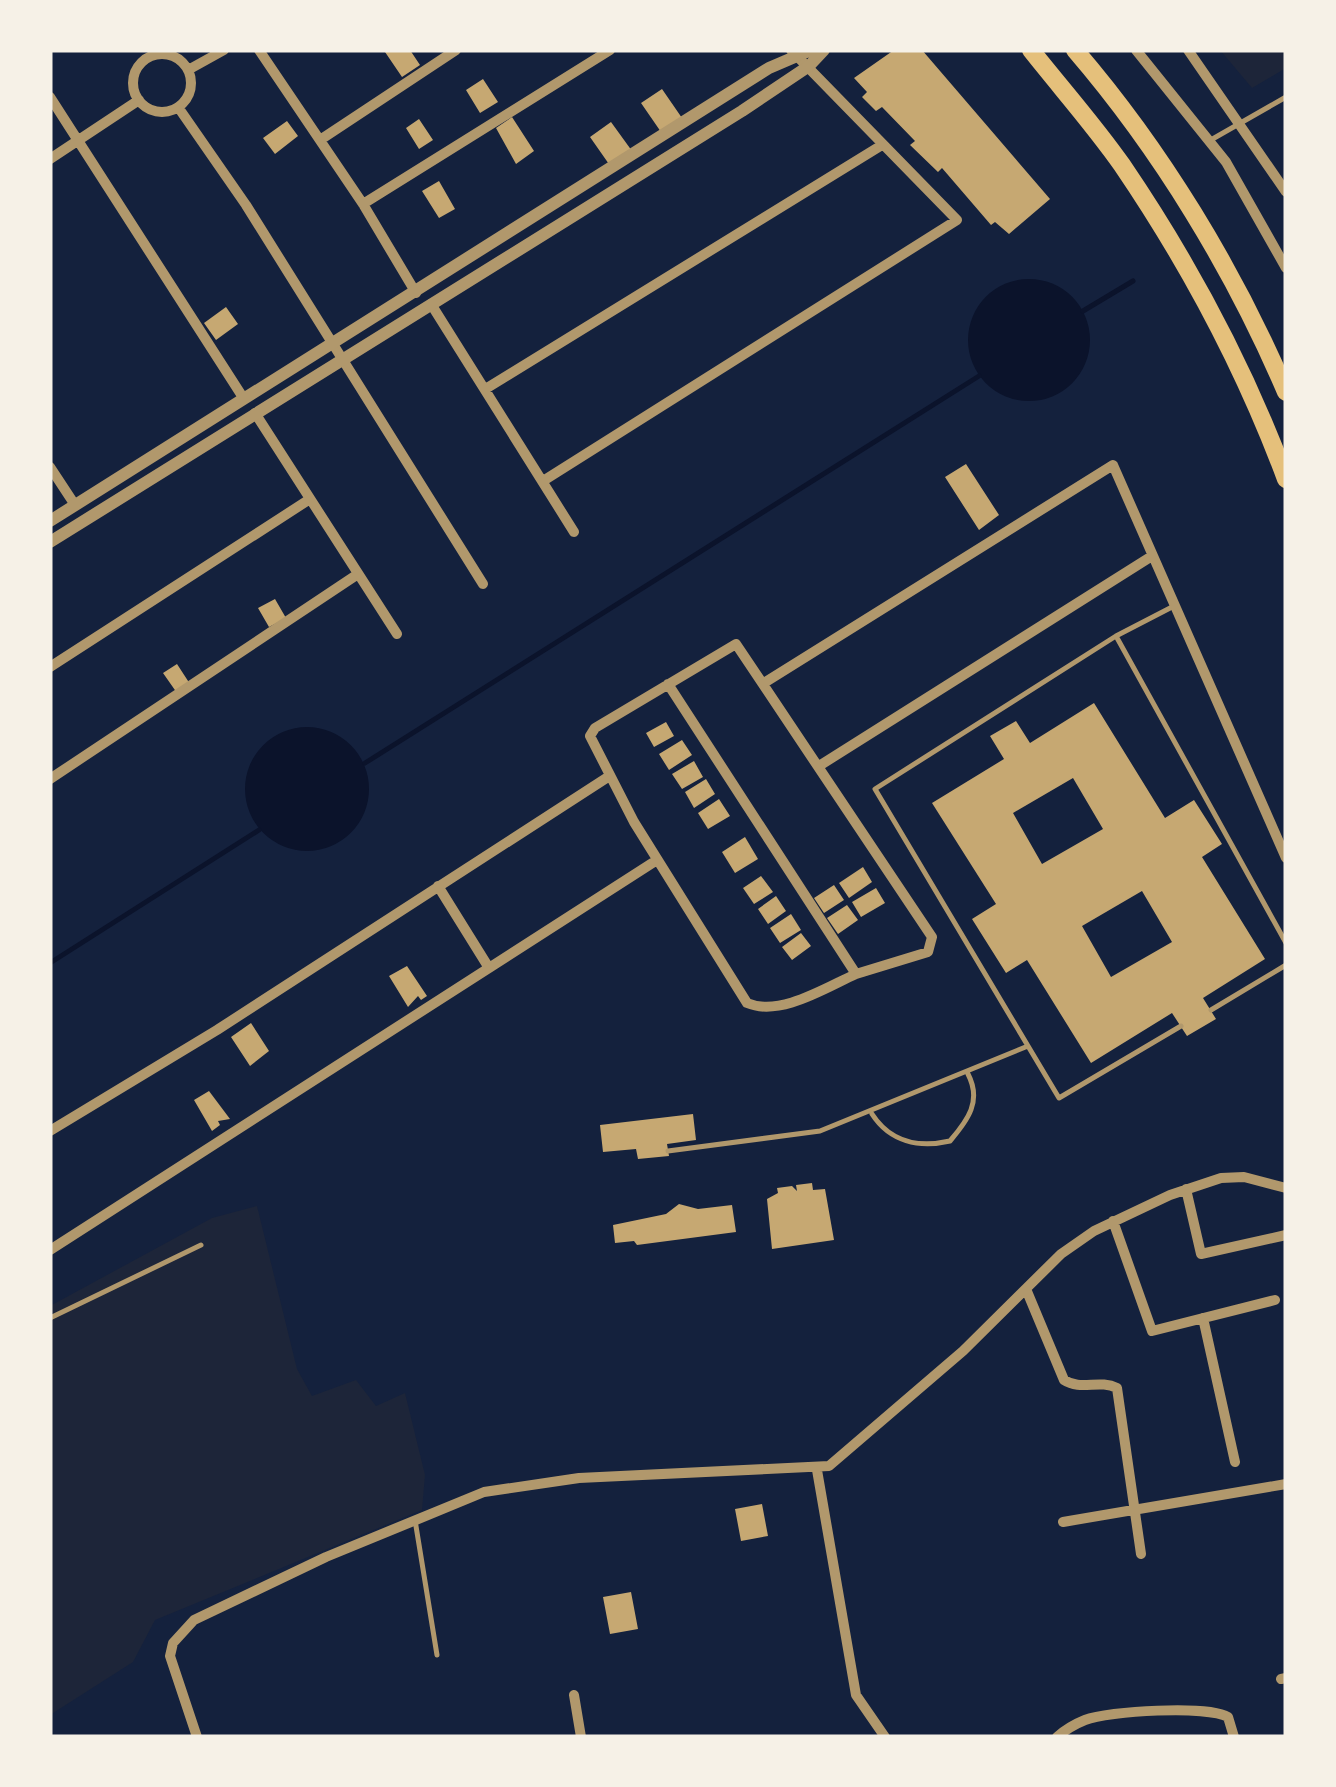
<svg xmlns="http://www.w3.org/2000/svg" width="1336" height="1787" font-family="Quicksand,sans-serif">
  <rect width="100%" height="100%" fill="#14213d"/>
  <path fill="#1d2539" d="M1220 50H1286V68L1252 88Z
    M257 1206 297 1369 312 1396 356 1380 376 1406 405 1393 425 1475 422 1510 155 1620 133 1662 50 1715V1306L212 1218Z"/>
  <path fill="#0b132b" d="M968 340a61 61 0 1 1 122 0a61 61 0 1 1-122 0Z
    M245 789a62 62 0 1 1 124 0a62 62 0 1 1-124 0Z"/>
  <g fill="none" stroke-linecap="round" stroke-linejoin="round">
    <path stroke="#0b132b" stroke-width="5" d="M1083 311 1133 281
      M365 763 979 376
      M50 963 259 830"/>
  </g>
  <path fill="#c6a872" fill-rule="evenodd" d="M388 50H410L420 65 402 77 385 52Z
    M894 50H922L1050 199 1009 234 995 222 991 225 942 168 938 172 910 145 915 141 882 107 876 111 862 97 867 92 854 78Z
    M483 79 498 102 480 113 466 90Z
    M662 89 682 118 661 132 641 103Z
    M512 117 534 151 516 164 496 128Z
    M419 119 433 140 419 149 406 128Z
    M287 121 298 136 275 154 263 138Z
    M611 122 632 151 611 167 590 137Z
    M439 181 455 209 439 218 422 191Z
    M226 307 238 324 216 340 204 323Z
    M966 464 999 515 979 530 945 477Z
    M275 599 286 618 269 627 258 608Z
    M177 664 190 684 177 693 163 673Z
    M1094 703 1165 818 1194 800 1222 844 1202 857 1265 959 1203 998 1216 1019 1187 1036 1172 1013 1091 1063 1027 960 1006 973 972 919 996 904 932 803 1004 759 990 736 1016 721 1030 743ZM1073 778 1103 829 1042 864 1013 813ZM1142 891 1172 942 1111 977 1082 926Z
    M666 722 674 736 654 747 646 733Z
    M682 740 692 755 669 770 659 754Z
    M694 761 703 777 682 789 672 774Z
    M706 779 715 794 694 808 685 792Z
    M719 799 730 816 708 829 698 813Z
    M745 837 758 859 735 873 722 852Z
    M863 867 872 882 849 898 839 883Z
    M761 876 773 892 754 904 743 888Z
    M834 885 844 900 824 913 814 898Z
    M876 888 885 903 861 917 852 902Z
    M776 896 786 911 768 924 758 909Z
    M847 905 858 920 838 934 827 918Z
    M791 914 801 930 780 943 770 928Z
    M801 933 811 946 792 960 782 947Z
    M407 966 427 996 421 1000 418 996 408 1007 389 976Z
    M251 1023 269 1051 250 1066 231 1037Z
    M209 1091 230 1119 218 1121 220 1125 212 1131 194 1100Z
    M693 1114 696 1140 667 1144 669 1156 638 1159 636 1149 603 1152 600 1125Z
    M812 1183 813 1190 825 1189 834 1240 772 1249 767 1199 778 1193 777 1188 792 1186 797 1191 796 1185Z
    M679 1204 698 1209 732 1205 736 1232 637 1245 634 1241 615 1243 613 1225 666 1214Z
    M762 1504 768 1536 741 1541 735 1509Z
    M631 1592 638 1629 610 1634 603 1597Z"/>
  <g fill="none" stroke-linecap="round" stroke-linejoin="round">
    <path stroke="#b1986c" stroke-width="5" d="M1209 141 1286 97
      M1116 636 1286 943
      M1211 1010 1286 965
      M1028 1046 875 789 1116 636 1174 606
      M872 1114C890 1142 919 1148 950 1141 968 1120 982 1101 968 1074
      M668 1151 820 1131 1028 1046 1059 1098 1181 1026
      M50 1318 201 1245
      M415 1520 437 1655"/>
    <path stroke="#b1986c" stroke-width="10" d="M259 50 363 204 416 293
      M1136 50 1226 162 1286 268
      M1188 50 1286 192
      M133 83a29 29 0 1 1 58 0a29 29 0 1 1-58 0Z
      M188 70 224 50
      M50 97 244 399
      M178 107 246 205 483 584
      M320 140 456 50
      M50 159 139 100
      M363 204 610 50
      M431 304 574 532
      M487 388 882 145
      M255 413 397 634
      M50 467 75 505
      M543 481 957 220 791 50
      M50 667 310 499
      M764 683 1113 465 1286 858
      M668 684 856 974 928 952 932 937 736 644 595 728 590 736 634 822 747 1003C780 1017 825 988 856 974
      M819 766 1152 556
      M50 779 358 574
      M438 886 489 968
      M50 1131 217 1030 608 777
      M1186 1189 1201 1254 1286 1235
      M1113 1221 1152 1331 1275 1300
      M50 1250 657 860
      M1026 1289 1064 1380C1081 1391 1099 1379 1117 1388L1141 1554
      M1203 1318 1235 1462
      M817 1470 856 1695 885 1737
      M1063 1522 1286 1484
      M1281 1679 1286 1678
      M574 1695 581 1737
      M197 1737 170 1656 173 1643 194 1620 326 1557 484 1492 579 1478 829 1466 963 1351 1061 1254 1094 1231 1170 1195 1221 1178 1244 1177 1286 1188
      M1057 1737C1065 1730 1075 1724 1085 1720 1108 1711 1208 1705 1228 1717L1234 1737"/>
    <path stroke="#b1986c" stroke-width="12" d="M50 521 769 68 811 50
      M50 542 742 111 809 66 824 50"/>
    <path stroke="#e5c07b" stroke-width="18" d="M1031 50C1061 88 1094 125 1122 165 1188 262 1245 369 1286 479
      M1075 50C1161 150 1234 270 1286 392"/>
  </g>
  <rect width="1336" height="1787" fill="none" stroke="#f6f1e7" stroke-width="105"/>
</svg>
